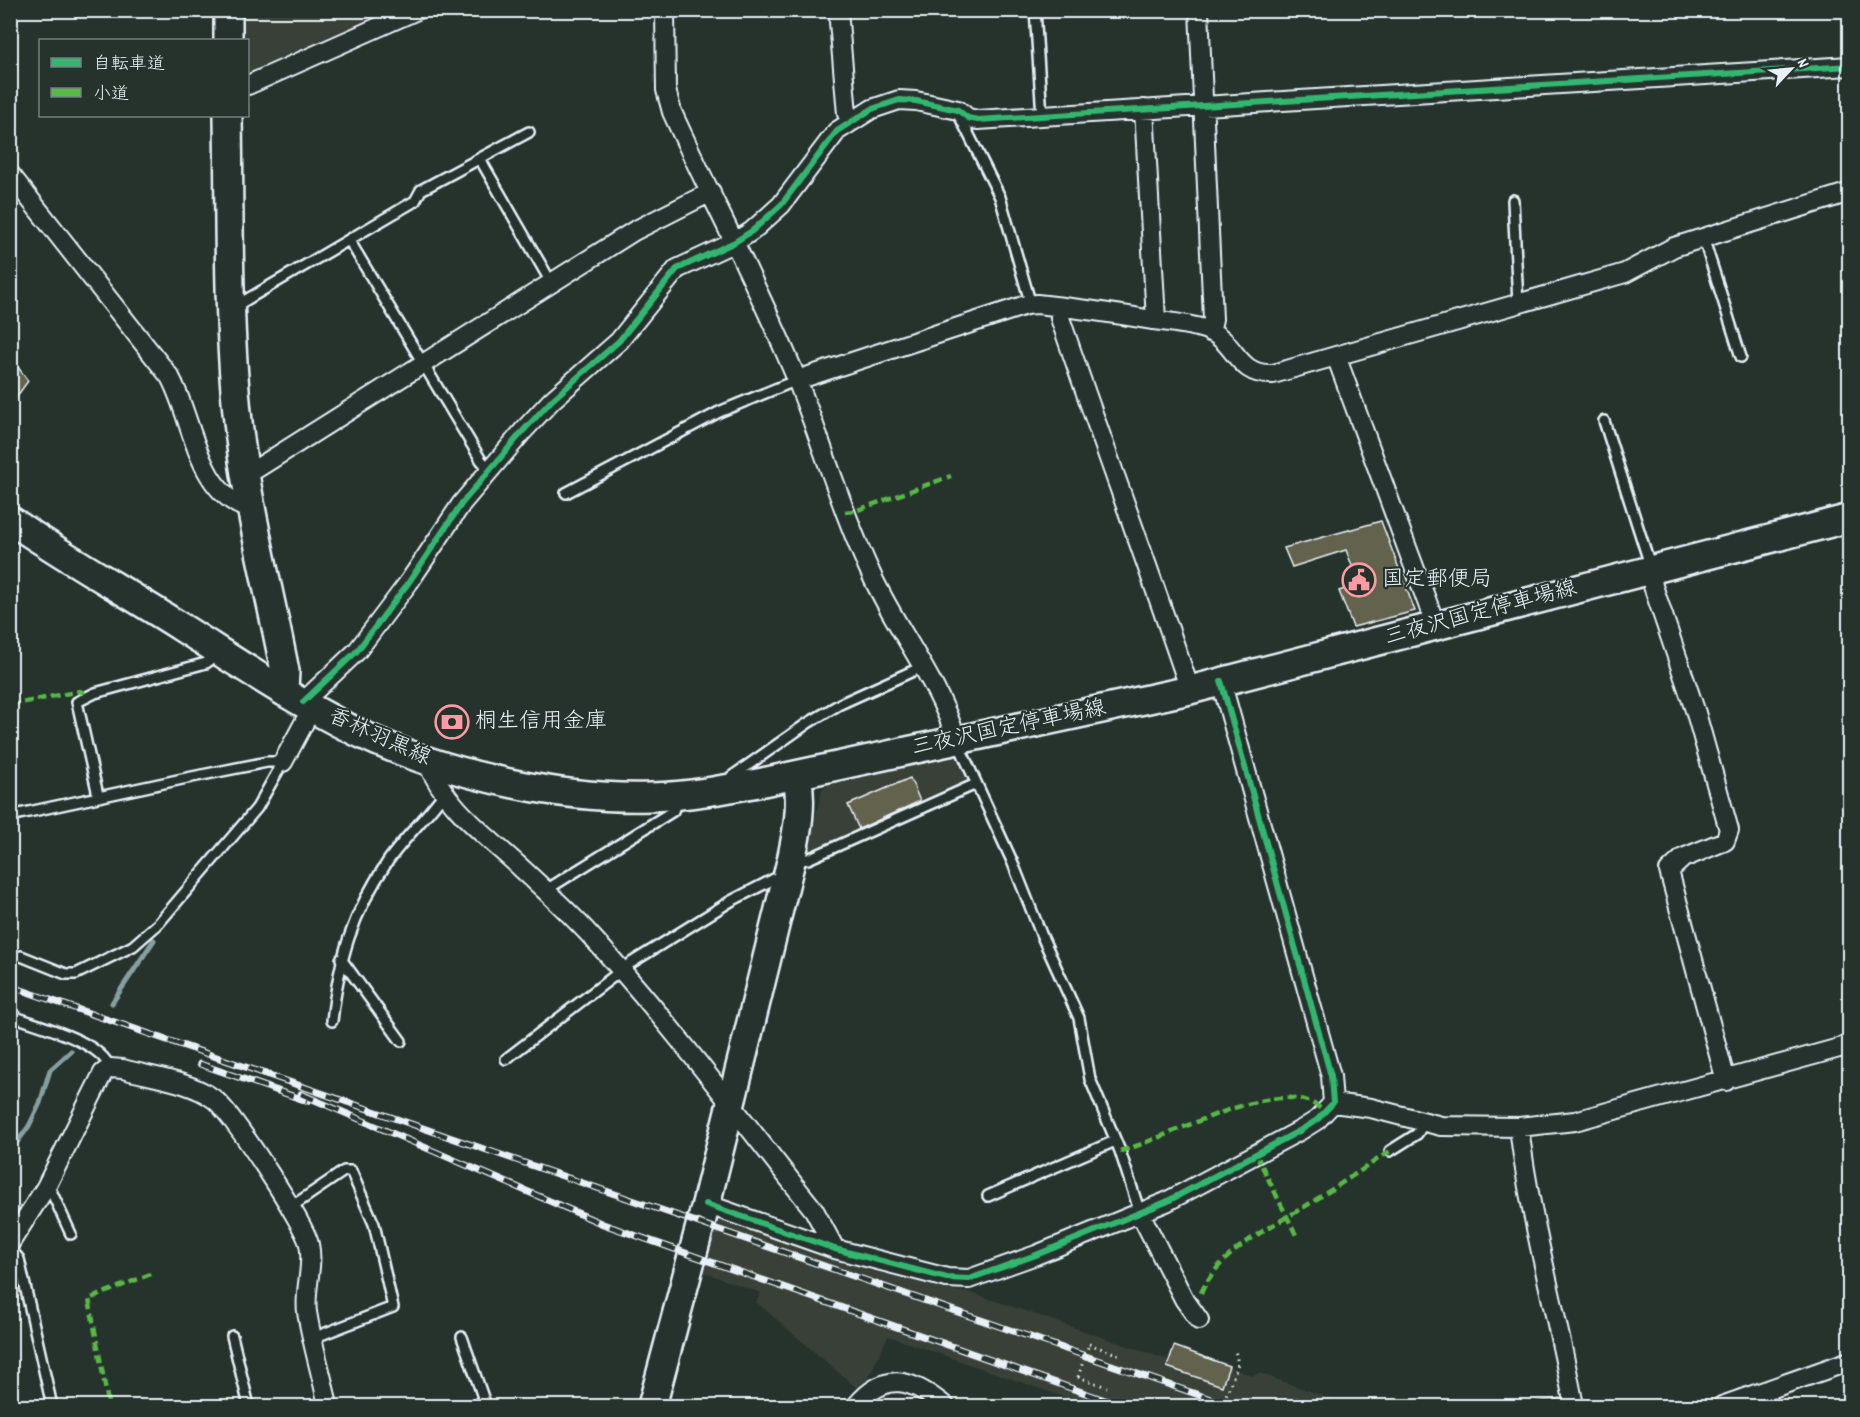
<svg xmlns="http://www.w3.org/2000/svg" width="1860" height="1417" font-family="Dekko,'Klee One',sans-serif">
  <rect width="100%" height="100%" fill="#26332d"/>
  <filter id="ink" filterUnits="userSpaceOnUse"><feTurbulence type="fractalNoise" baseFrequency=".0167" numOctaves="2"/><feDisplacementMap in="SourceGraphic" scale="12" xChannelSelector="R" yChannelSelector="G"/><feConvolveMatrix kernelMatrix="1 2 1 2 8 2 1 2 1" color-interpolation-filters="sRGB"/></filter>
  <g filter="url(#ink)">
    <path fill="#394137" d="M240 11H388L248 75V40H239Z
      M956 752 969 780 807 852 822 790 827 783Z
      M716 1219 846 1264 954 1291 969 1292 1169 1360 1174 1346 1253 1376 1259 1373 1351 1406H1090L888 1336 867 1381 858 1389 756 1302 761 1293 703 1272Z"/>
    <path fill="#50725c" stroke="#9cb2aa" stroke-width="1.5" d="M1567 1397 1569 1406H1509Z"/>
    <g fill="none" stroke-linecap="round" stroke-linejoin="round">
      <path stroke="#86a0a2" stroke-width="5" d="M112 1003 154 940
        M10 1152 29 1126 40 1103 50 1070 71 1051"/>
    </g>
    <path fill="#64624e" stroke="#e8f1f8" stroke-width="1.5" d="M10 356 28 381 10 406Z
      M1381 521 1415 611 1353 627 1339 591 1359 584 1346 550 1292 567 1284 548Z
      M910 778 920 801 859 829 848 805Z
      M1174 1346 1229 1366 1222 1386 1167 1367Z"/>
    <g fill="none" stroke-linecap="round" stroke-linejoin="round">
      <g stroke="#e8f1f8" stroke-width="14">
        <path id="lane" d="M1035 10 1042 116
          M959 115 1000 197 1031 305
          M480 159 552 284
          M1513 200 1518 304
          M1703 237 1741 357
          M349 240 481 460 490 470
          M234 307 415 201 421 190 529 132
          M1604 421 1651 568
          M566 493 719 412 797 380
          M958 743 1012 861 1041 934 1079 1018 1090 1079 1120 1151 1140 1213
          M728 782 731 777 808 723 840 704 924 666
          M98 795 77 702 95 693 206 663 217 655
          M10 816 187 778 267 762H283L257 808 158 924 133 946 76 974H66L21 956
          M793 861 808 859 976 784
          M546 890 673 811 678 798
          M341 959 401 1041
          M10 1015C38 1026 100 1040 110 1068
          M332 1021C339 958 352 914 388 861 405 837 427 817 444 793
          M506 1059 631 963 731 901 774 879H784
          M1390 1151 1417 1134 1424 1123
          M46 1187 52 1193 71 1234
          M988 1196 1115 1141
          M291 1207 344 1171H351L374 1224 393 1307 313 1338
          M10 1248 19 1259 52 1406
          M232 1336 249 1406
          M462 1337 486 1406"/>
      </g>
      <g stroke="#e8f1f8" stroke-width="22">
        <path id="street" d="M665 10 666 90 672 112C713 202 760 289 797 380 823 445 842 512 872 576 898 632 938 680 957 741
          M838 10 847 114 853 121
          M1199 10 1213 319 1210 332
          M248 85 417 10
          M1144 109 1156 320
          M10 174 170 377C194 421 196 494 252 510
          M1060 307V318C1102 442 1148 565 1190 690
          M1336 356 1436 626
          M797 380 1026 305 1037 304C1075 308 1113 313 1152 320 1170 322 1189 324 1207 330 1237 341 1235 376 1273 374L1625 273 1674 247 1850 192
          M245 473 256 469 634 231 711 192
          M1651 570 1653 586 1696 713 1729 830 1725 841 1683 858 1669 871 1726 1081
          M303 702 357 651 409 582 462 503 523 431 552 400 619 341 677 269 735 242 752 231 781 205 837 131 872 109 899 100 916 101 958 110 968 118 978 120 1850 66
          M427 761C443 804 485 835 519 866 543 888 568 911 590 935 670 1022 740 1118 814 1210L835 1249
          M283 762 312 708
          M1333 1103 1371 1108 1441 1126 1519 1127 1575 1121 1850 1045
          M1519 1127C1530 1221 1557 1313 1574 1406
          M706 1204 835 1249 947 1278 969 1279 1036 1255 1166 1202 1301 1130 1317 1120 1333 1103 1331 1076 1221 681
          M1140 1213 1184 1299 1199 1320
          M10 1243 46 1187 103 1073 110 1068 123 1069C151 1077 190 1081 214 1099 231 1111 304 1223 309 1244 314 1266 304 1290 307 1312 312 1344 322 1375 328 1406
          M856 1406C886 1370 912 1379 945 1406
          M1722 1406 1850 1361"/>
      </g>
      <g stroke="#e8f1f8" stroke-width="32">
        <path id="secondary" d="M228 40V10
          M228 116C230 234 226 357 245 474 256 540 272 605 285 671L284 690
          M10 520C66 558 126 592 184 629 246 668 309 711 376 741 456 776 563 800 651 797 689 796 726 789 763 782L1190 690 1850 518
          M652 1406 706 1204 791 861C797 832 803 805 797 775"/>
      </g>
      <path stroke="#e8f1f8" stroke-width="3" stroke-dasharray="1.5 4.5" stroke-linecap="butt" d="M1089 1344 1119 1355
        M1078 1377 1107 1387
        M1233 1377 1238 1364 1235 1350"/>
      <use href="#lane" stroke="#26332d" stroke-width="9"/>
      <use href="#street" stroke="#26332d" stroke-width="18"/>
      <use href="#secondary" stroke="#26332d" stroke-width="27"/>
      <g stroke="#e8f1f8" stroke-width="7">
        <path id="rail" d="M10 986 1231 1406
          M200 1064 307 1101
          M301 1094 603 1224 1122 1406
          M1297 1401 1311 1406"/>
      </g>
      <use href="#rail" stroke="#26332d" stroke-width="4.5" stroke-dasharray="14" stroke-linecap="butt"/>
      <path stroke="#e8f1f8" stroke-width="3" stroke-dasharray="1.5 4.5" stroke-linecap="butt" d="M1078 1377 1089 1344
        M1222 1406 1233 1377"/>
      <path stroke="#58b947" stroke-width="4.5" stroke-dasharray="9 4.5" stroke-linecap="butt" d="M845 512 855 511 951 476
        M10 705 80 691 87 695
        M1120 1151C1167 1139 1265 1082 1310 1102 1315 1104 1321 1109 1326 1112
        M1256 1154 1297 1237
        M1201 1293C1221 1249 1270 1228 1309 1204 1336 1187 1363 1169 1390 1151
        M108 1402 89 1299 153 1273"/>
      <g stroke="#26332d" stroke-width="10">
        <path id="cycleway" d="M303 702 357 651 409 582 462 503 523 431 552 400 619 341 677 269 735 242 752 231 781 205 837 131 872 109 899 100 916 101 958 110 968 118 978 120 1850 66
          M706 1204 835 1249 947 1278 969 1279 1036 1255 1166 1202 1301 1130 1317 1120 1333 1103 1331 1076 1221 681"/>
      </g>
      <use href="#cycleway" stroke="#33b770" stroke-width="6"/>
    </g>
  </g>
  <defs>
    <g id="civic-ring" transform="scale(1.725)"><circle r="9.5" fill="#26332d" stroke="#ff9aa2" stroke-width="1.5"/><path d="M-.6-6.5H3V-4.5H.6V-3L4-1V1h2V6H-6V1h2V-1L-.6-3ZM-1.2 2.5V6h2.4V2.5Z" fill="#ff9aa2"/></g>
    <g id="bank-ring" transform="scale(1.725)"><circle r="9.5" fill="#26332d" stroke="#ff9aa2" stroke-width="1.5"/><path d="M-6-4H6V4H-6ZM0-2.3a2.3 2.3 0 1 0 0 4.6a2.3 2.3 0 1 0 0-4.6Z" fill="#ff9aa2"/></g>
  </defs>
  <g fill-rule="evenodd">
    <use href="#civic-ring" x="1359" y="580"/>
    <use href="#bank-ring" x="452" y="722"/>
  </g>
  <g text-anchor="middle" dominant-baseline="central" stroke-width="4.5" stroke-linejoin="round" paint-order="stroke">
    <g font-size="22" fill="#e8f1f8" stroke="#26332d" text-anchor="start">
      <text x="1382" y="580">国定郵便局</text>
      <text x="475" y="722">桐生信用金庫</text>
    </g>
    <g font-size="22" fill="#e8f1f8" stroke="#26332d">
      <text transform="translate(1481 614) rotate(-15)">三夜沢国定停車場線</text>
      <text transform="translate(1009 729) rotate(-12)">三夜沢国定停車場線</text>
      <text transform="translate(379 738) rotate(24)">香林羽黒線</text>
    </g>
  </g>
  <rect width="1860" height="1417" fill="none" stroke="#26332d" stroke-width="36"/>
  <rect x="18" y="18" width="1824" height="1381" fill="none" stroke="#e8f1f8" stroke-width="2" filter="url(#ink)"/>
  <rect x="39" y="39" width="210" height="78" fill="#26332d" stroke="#747f7e" stroke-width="1.5"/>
  <rect x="51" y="58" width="30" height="9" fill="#33b770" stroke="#747f7e" stroke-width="1.5"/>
  <text x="93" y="69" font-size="18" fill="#e8f1f8">自転車道</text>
  <rect x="51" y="88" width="30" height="9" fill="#58b947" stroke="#747f7e" stroke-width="1.5"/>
  <text x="93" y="99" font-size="18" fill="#e8f1f8">小道</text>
  <g transform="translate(1791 69) rotate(64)" stroke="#26332d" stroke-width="4.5" paint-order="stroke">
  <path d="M0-4.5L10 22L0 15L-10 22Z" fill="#e8f1f8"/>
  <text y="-9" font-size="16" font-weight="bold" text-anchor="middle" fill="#e8f1f8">N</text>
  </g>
</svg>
